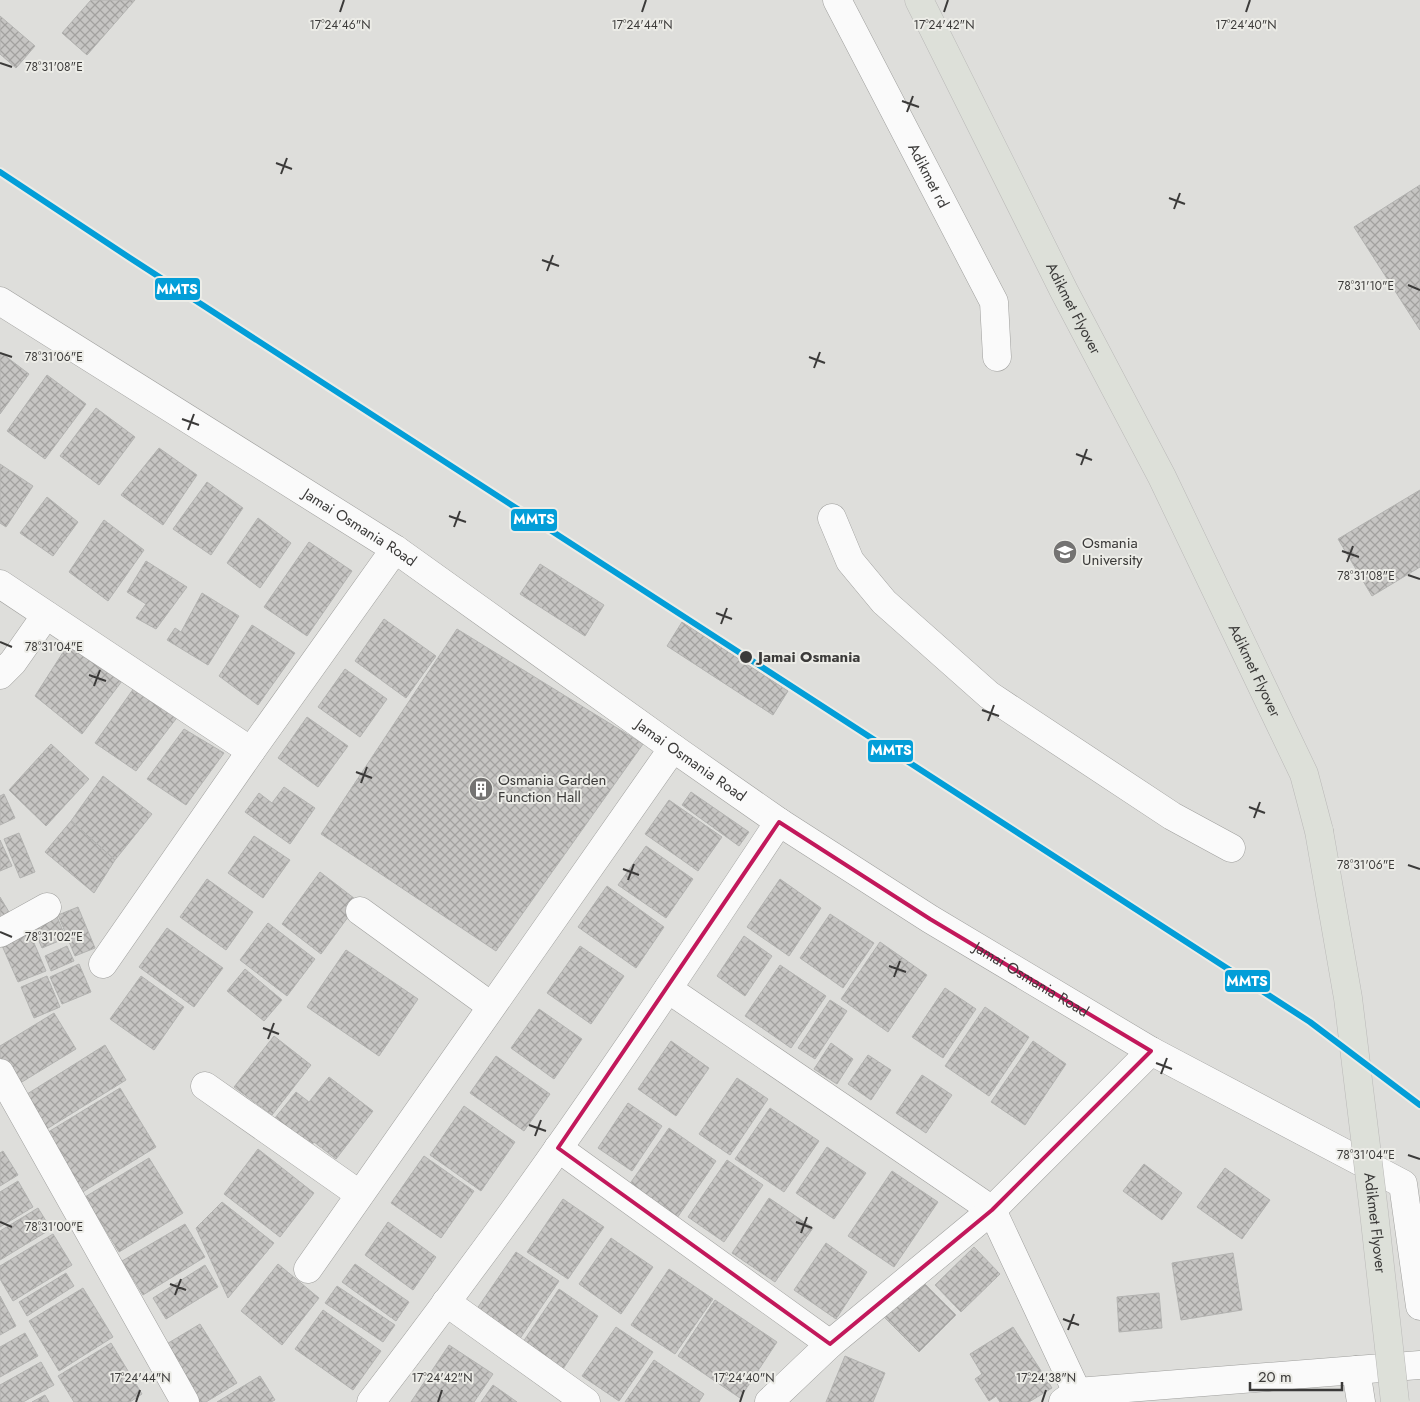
<svg xmlns="http://www.w3.org/2000/svg" width="1420" height="1402" font-family="Jost,sans-serif">
  <defs>
    <pattern id="building-cross-hatch" width="8" height="8" patternUnits="userSpaceOnUse" patternTransform="scale(1.25)"><rect width="8" height="8" fill="#c6c5c3"/><path d="M0 0l8 8M0 8l8-8" fill="none" stroke="#a2a19f"/></pattern>
  </defs>
  <rect width="100%" height="100%" fill="#dededb"/>
  <path fill="url(#building-cross-hatch)" stroke="#b3b3b1" d="M91 0H135L87 55 62 33Z
    M0 16 35 46 16 68 0 54Z
    M1420 185V330L1354 227Z
    M0 352 29 374 0 414Z
    M47 375 86 404 45 459 7 431Z
    M96 408 135 437 99 485 60 456Z
    M159 448 197 475 163 525 121 495Z
    M0 464 33 486 6 527 0 523Z
    M207 482 243 508 211 555 173 529Z
    M1420 490V567L1372 596 1338 539Z
    M47 497 78 522 53 556 20 533Z
    M258 518 291 543 260 588 227 563Z
    M104 520 144 550 108 601 69 572Z
    M309 542 352 571 307 636 264 607Z
    M146 561 187 587 156 629 136 618 146 604 127 592Z
    M540 564 604 605 585 636 520 594Z
    M202 593 239 616 208 665 167 640 175 628 181 632Z
    M384 619 436 656 406 698 355 661Z
    M682 622 788 691 773 715 667 646Z
    M252 625 295 653 258 705 219 676Z
    M457 629 643 744 496 951 321 834Z
    M69 643 122 681 82 734 35 696Z
    M345 669 387 699 360 737 318 707Z
    M134 688 179 715 136 771 95 743Z
    M307 717 348 746 318 787 278 758Z
    M184 729 224 753 186 805 147 779Z
    M51 744 89 779 46 826 9 790Z
    M103 776 152 814 115 860 71 821Z
    M284 787 315 808 290 844 245 812 259 793 272 803Z
    M691 792 749 832 739 846 682 805Z
    M4 794 15 818 0 825V796Z
    M669 800 722 837 698 871 645 834Z
    M71 821 115 860 94 893 45 852Z
    M19 833 35 872 20 878 4 839Z
    M254 836 290 860 263 898 228 873Z
    M0 840 12 866 0 871Z
    M646 846 693 879 666 918 618 885Z
    M320 872 359 902 321 954 282 924Z
    M207 879 253 912 226 950 180 917Z
    M780 879 821 908 789 956 747 927Z
    M607 886 664 927 636 968 578 927Z
    M0 897 12 917 0 924Z
    M78 907 95 948 75 956 58 915Z
    M55 912 66 938 42 948 31 923Z
    M830 914 874 943 843 988 800 958Z
    M268 923 315 959 287 996 240 960Z
    M167 928 223 968 194 1007 139 967Z
    M28 929 46 971 18 982 0 941Z
    M744 936 772 956 745 996 717 976Z
    M880 942 927 975 888 1032 841 999Z
    M67 946 74 961 51 971 45 956Z
    M580 946 624 976 591 1024 547 993Z
    M346 950 418 999 379 1056 307 1007Z
    M79 964 91 992 62 1004 50 977Z
    M780 965 826 996 791 1048 745 1016Z
    M245 969 282 1000 264 1021 227 991Z
    M47 976 60 1007 34 1018 21 987Z
    M141 976 184 1007 154 1050 110 1019Z
    M945 988 976 1009 943 1058 912 1037Z
    M830 1000 847 1011 815 1059 798 1048Z
    M985 1007 1029 1037 989 1096 945 1066Z
    M539 1009 582 1039 554 1079 511 1048Z
    M54 1013 76 1049 17 1085 0 1057V1046Z
    M274 1036 311 1065 272 1115 234 1087Z
    M671 1041 709 1068 676 1116 638 1089Z
    M1033 1041 1066 1064 1025 1125 991 1102Z
    M831 1043 853 1059 837 1084 814 1069Z
    M105 1045 126 1080 45 1130 24 1096Z
    M868 1055 891 1070 871 1100 848 1084Z
    M496 1056 550 1094 524 1131 470 1093Z
    M922 1075 952 1095 926 1133 896 1113Z
    M329 1077 373 1111 336 1159 314 1142 308 1150 271 1123 296 1092 309 1102Z
    M737 1078 768 1099 730 1155 699 1134Z
    M120 1088 156 1147 81 1193 45 1134Z
    M628 1103 662 1126 632 1171 598 1148Z
    M464 1106 515 1142 481 1191 430 1155Z
    M770 1108 819 1141 784 1192 735 1159Z
    M669 1128 716 1161 677 1218 629 1185Z
    M827 1147 866 1173 834 1219 796 1193Z
    M258 1149 314 1193 280 1237 224 1194Z
    M3 1151 18 1175 0 1186V1153Z
    M424 1156 474 1191 441 1238 391 1203Z
    M149 1158 183 1213 119 1252 85 1197Z
    M727 1160 763 1185 724 1242 688 1217Z
    M1144 1164 1182 1193 1162 1220 1123 1191Z
    M1225 1168 1270 1200 1242 1239 1197 1207Z
    M892 1171 938 1202 894 1267 848 1236Z
    M18 1181 33 1207 0 1227V1192Z
    M769 1198 813 1228 775 1282 732 1253Z
    M563 1199 604 1227 568 1279 527 1252Z
    M222 1202 274 1243 228 1298 196 1228Z
    M38 1208 51 1229 0 1260V1231Z
    M388 1222 436 1257 413 1290 365 1255Z
    M185 1224 205 1257 143 1295 122 1261Z
    M53 1234 72 1265 13 1301 0 1279V1266Z
    M611 1238 653 1267 621 1314 579 1284Z
    M826 1243 867 1272 836 1319 794 1290Z
    M974 1247 1000 1274 961 1312 935 1285Z
    M516 1252 559 1281 517 1343 474 1313Z
    M1233 1253 1242 1310 1181 1320 1172 1263Z
    M278 1264 319 1298 282 1345 241 1311Z
    M355 1264 409 1302 396 1321 342 1282Z
    M205 1265 218 1287 166 1319 153 1298Z
    M669 1269 713 1299 675 1354 631 1325Z
    M66 1273 74 1286 27 1316 19 1302Z
    M920 1279 956 1315 919 1352 883 1316Z
    M337 1286 395 1325 383 1342 325 1303Z
    M83 1288 113 1337 59 1371 29 1321Z
    M559 1289 598 1316 563 1369 523 1342Z
    M1159 1293 1162 1328 1119 1332 1117 1297Z
    M0 1296 16 1326 0 1335Z
    M715 1300 777 1342 740 1398 678 1356Z
    M323 1310 381 1351 353 1390 295 1349Z
    M200 1324 237 1383 206 1402H200L165 1345Z
    M616 1327 653 1352 619 1401 582 1376Z
    M1013 1327 1052 1388 1029 1402H1000L996 1396 989 1401 975 1379 982 1374 970 1354Z
    M25 1333 38 1356 0 1377V1347Z
    M111 1343 142 1394 130 1402H74L58 1376Z
    M449 1345 493 1374 474 1402H411Z
    M845 1356 885 1373 873 1402H826Z
    M654 1360 704 1394 699 1402H625Z
    M41 1362 54 1385 23 1402H0V1385Z
    M260 1376 275 1400 271 1402H217Z
    M493 1385 517 1402H481Z
    M45 1395 49 1402H32Z"/>
  <g fill="none" stroke-linecap="round" stroke-linejoin="round">
    <g stroke="#9f9f9d" stroke-width="29">
      <g id="minor">
        <path id="s1" d="M837 0 994 302 997 357"/>
        <path id="s2" d="M0 301 395 549 673 748 779 822 930 919 1151 1051 1403 1184 1420 1306"/>
        <path d="M832 518 850 561 884 602 989 695 1172 816 1231 848"/>
        <path d="M0 584 251 751"/>
        <path d="M0 675 13 662 46 615"/>
        <path d="M360 911 491 1006"/>
        <path d="M0 933 47 907"/>
        <path d="M103 964 251 751 395 549"/>
        <path d="M668 989 992 1210 1077 1392 1079 1402"/>
        <path d="M0 1073 185 1402"/>
        <path d="M205 1086 359 1194"/>
        <path d="M558 1148 830 1344"/>
        <path d="M308 1269 673 748"/>
        <path d="M446 1302 586 1402"/>
        <path d="M1356 1370 1361 1402"/>
        <path d="M371 1402C405 1358 438 1314 471 1269 579 1124 679 973 779 822"/>
        <path d="M769 1402 830 1344 992 1210 1151 1051"/>
        <path d="M1063 1402 1077 1392 1420 1365"/>
      </g>
    </g>
    <g stroke="#bab9b8" stroke-width="29">
      <g id="major">
        <path id="s3" d="M919 0 1064 291 1162 477 1304 774 1319 831"/>
      </g>
    </g>
    <use href="#minor" stroke="#fafafa" stroke-width="28"/>
    <use href="#major" stroke="#dde0d9" stroke-width="28"/>
    <g stroke="#bab9b8" stroke-width="29" stroke-linecap="butt">
      <g id="major-bridge">
        <path id="s4" d="M1319 831 1348 998 1374 1212 1395 1402"/>
      </g>
    </g>
    <use href="#major-bridge" stroke="#dde0d9" stroke-width="28"/>
    <g stroke="#ecece7" stroke-width="10">
      <path id="rail-1" d="M0 172 130 258 1310 1022 1420 1105"/>
    </g>
    <use href="#rail-1" stroke="#039ed8" stroke-width="6"/>
  </g>
  <path fill="none" stroke="#c2185b" stroke-width="4" stroke-linejoin="round" d="M779 822 930 919 1151 1051 992 1210 830 1344 558 1148Z"/>
  <path fill="none" stroke="#3b3a39" stroke-width="2" d="M340 12 344 0M642 12 646 0M944 12 948 0M1246 12 1250 0M0 63 12 67M902 101 919 107M907 112 913 96M276 163 292 169M281 174 287 158M1169 198 1185 204M1174 209 1180 193M542 260 559 266M547 271 553 255M1408 285 1420 290M0 353 12 357M809 357 825 363M814 368 820 352M182 419 199 425M188 430 194 414M1076 454 1092 460M1081 465 1087 449M449 516 466 522M454 527 460 511M1342 551 1359 557M1347 562 1353 546M1408 575 1420 579M716 613 732 619M721 624 727 608M0 642 12 647M89 675 106 681M94 686 100 670M982 710 999 716M988 721 994 705M356 772 372 778M361 783 367 767M1249 807 1265 813M1254 818 1260 802M1408 865 1420 869M623 869 639 875M628 880 634 864M0 932 12 937M889 966 906 972M894 977 900 961M263 1028 279 1034M268 1039 274 1023M1156 1063 1172 1069M1161 1074 1167 1058M529 1125 546 1131M535 1136 541 1120M1408 1155 1420 1159M0 1222 12 1227M796 1222 812 1228M801 1233 807 1217M170 1284 186 1290M175 1295 181 1279M1063 1319 1079 1325M1068 1330 1074 1314M136 1402 140 1390M438 1402 442 1390M740 1402 744 1390M1042 1402 1046 1390"/>
  <defs>
    <g id="university-disc" transform="scale(1.25)"><circle r="9.5" fill="#747372" stroke="#ecece7"/><path d="M0-5L7-2L0 1L-7-2ZM-4 1L0 2.5L4 1V4Q0 6-4 4Z" fill="#fff"/></g>
    <g id="building-disc" transform="scale(1.25)"><circle r="9.5" fill="#747372" stroke="#ecece7"/><path d="M-4-6H4V6H1V3H-1V6H-4ZM-2.5-4.3h1.7v1.8h-1.7ZM.8-4.3h1.7v1.8H.8ZM-2.5-1h1.7V.8h-1.7ZM.8-1h1.7V.8H.8Z" fill="#fff"/></g>
  </defs>
  <g fill-rule="evenodd">
    <use href="#university-disc" x="1065" y="552"/>
    <use href="#building-disc" x="481" y="789"/>
  </g>
  <circle fill="#3b3a39" stroke="#ecece7" stroke-width="2" cx="746" cy="657" r="7"/>
  <g text-anchor="middle" dominant-baseline="central" stroke-width="4" stroke-linejoin="round" paint-order="stroke">
    <g font-size="15" fill="#3b3a39" stroke="#ecece7">
      <text stroke="none"><textPath href="#s1" startOffset="198">Adikmet rd</textPath></text>
      <text stroke="none"><textPath href="#s3" startOffset="345">Adikmet Flyover</textPath></text>
      <text stroke="none"><textPath href="#s2" startOffset="425">Jamai Osmania Road</textPath></text>
      <text stroke="none"><textPath href="#s3" startOffset="750">Adikmet Flyover</textPath></text>
      <text stroke="none"><textPath href="#s2" startOffset="830">Jamai Osmania Road</textPath></text>
      <text stroke="none"><textPath href="#s2" startOffset="1235">Jamai Osmania Road</textPath></text>
      <text stroke="none"><textPath href="#s4" startOffset="396">Adikmet Flyover</textPath></text>
    </g>
    <g font-size="15" fill="#3b3a39" stroke="#ecece7" text-anchor="start">
      <text x="1082" y="543">Osmania<tspan x="1082" dy="17">University</tspan></text>
      <text x="498" y="780">Osmania Garden<tspan x="498" dy="17">Function Hall</tspan></text>
    </g>
    <g font-size="15" font-weight="bold" fill="#3b3a39" stroke="#ecece7" text-anchor="start">
      <text x="758" y="657">Jamai Osmania</text>
    </g>
  </g>
  <g font-size="12" text-anchor="middle" fill="#3b3a39" stroke="#ecece7" stroke-width="4" stroke-linejoin="round" paint-order="stroke">
    <text x="340" y="29">17°24'46"N</text>
    <text x="642" y="29">17°24'44"N</text>
    <text x="1246" y="29">17°24'40"N</text>
    <text x="944" y="29">17°24'42"N</text>
    <text x="54" y="71">78°31'08"E</text>
    <text x="1366" y="290">78°31'10"E</text>
    <text x="54" y="361">78°31'06"E</text>
    <text x="1366" y="580">78°31'08"E</text>
    <text x="54" y="651">78°31'04"E</text>
    <text x="1366" y="869">78°31'06"E</text>
    <text x="54" y="941">78°31'02"E</text>
    <text x="1366" y="1159">78°31'04"E</text>
    <text x="54" y="1231">78°31'00"E</text>
    <text x="140" y="1382">17°24'44"N</text>
    <text x="442" y="1382">17°24'42"N</text>
    <text x="744" y="1382">17°24'40"N</text>
    <text x="1046" y="1382">17°24'38"N</text>
  </g>
  <g stroke="#ecece7" stroke-width="2">
    <rect x="154" y="277" width="47" height="24" rx="5" fill="#039ed8"/>
    <rect x="510" y="508" width="48" height="24" rx="5" fill="#039ed8"/>
    <rect x="867" y="739" width="47" height="24" rx="5" fill="#039ed8"/>
    <rect x="1224" y="969" width="47" height="24" rx="5" fill="#039ed8"/>
  </g>
  <g font-size="14" text-anchor="middle" font-weight="bold" fill="#fff">
    <text x="177" y="294">MMTS</text>
    <text x="534" y="524">MMTS</text>
    <text x="891" y="755">MMTS</text>
    <text x="1247" y="986">MMTS</text>
  </g>
  <path d="M1250 1382v8h92v-8" fill="none" stroke="#3b3a39" stroke-width="2.5"/>
  <text x="1258" y="1382" font-size="15" fill="#3b3a39" stroke="#ecece7" stroke-width="4" paint-order="stroke">20 m</text>
</svg>
